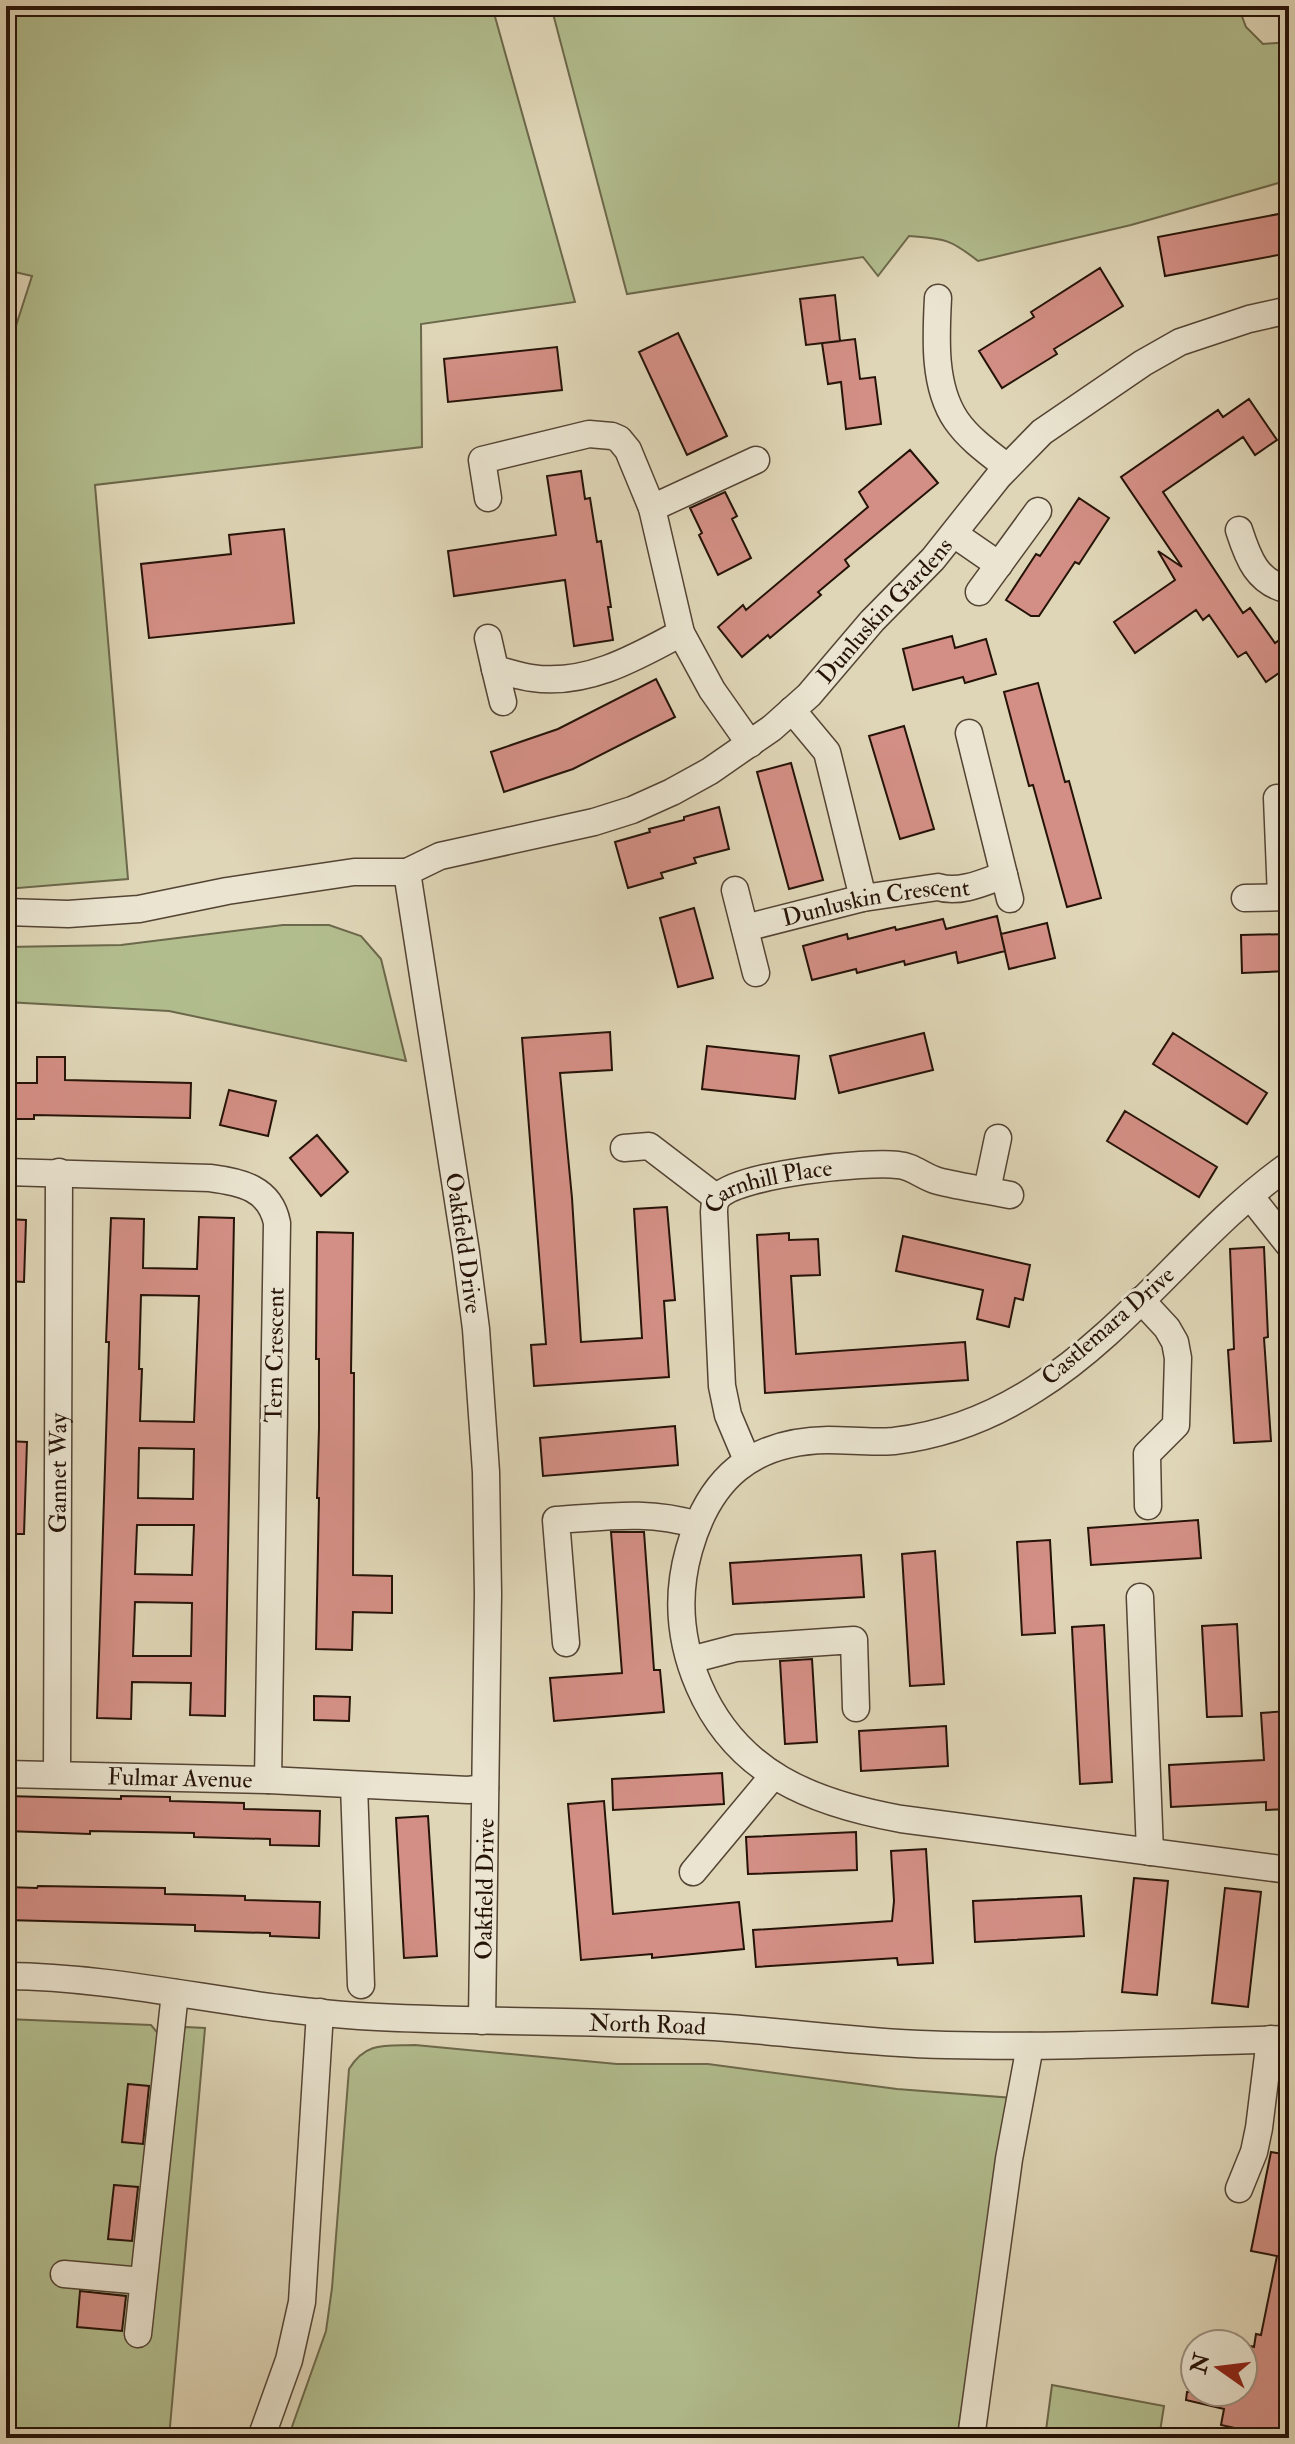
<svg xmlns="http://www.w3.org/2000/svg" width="1295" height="2444" font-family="'IM FELL Double Pica',serif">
  <rect width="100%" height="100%" fill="#dfd6b7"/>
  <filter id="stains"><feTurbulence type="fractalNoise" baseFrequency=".0025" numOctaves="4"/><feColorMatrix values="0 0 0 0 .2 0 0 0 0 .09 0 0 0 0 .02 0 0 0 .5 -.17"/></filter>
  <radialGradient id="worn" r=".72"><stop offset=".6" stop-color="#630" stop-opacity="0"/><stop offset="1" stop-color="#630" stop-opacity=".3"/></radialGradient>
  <path fill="#b2bd8e" stroke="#6c684b" stroke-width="2" d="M6 6H492L575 302 421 324 422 447 95 485 128 879 6 889V357L32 276 6 270Z
    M551 6H1238L1246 27 1263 44 1289 42V180L1131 225 978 261C949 238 944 239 909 236L878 276 863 257 627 294Z
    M283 925H329L361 936 381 959 406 1061 169 1011 6 1002V947L121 945Z
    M6 2019 151 2025 161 2037 175 2038 186 2027 205 2028 169 2438H6Z
    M415 2045 617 2064H708L897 2089 1013 2098 957 2438H288L326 2331 332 2288 349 2069C366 2041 386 2046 415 2045Z
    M1052 2385 1164 2406 1159 2438H1045Z"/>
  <path fill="#d38f85" stroke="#261308" stroke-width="2" fill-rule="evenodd" d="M1289 212V253L1165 276 1158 237Z
    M1100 268 1123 306 1054 349 1057 354 1002 388 979 351 1034 317 1031 312Z
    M835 295 840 341 806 345 800 299Z
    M678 333 727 436 687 455 639 352Z
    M855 339 860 379 875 377 881 424 846 429 841 382 828 384 822 343Z
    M557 347 562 390 448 402 444 359Z
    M1249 399 1277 440 1255 455 1243 437 1163 492 1243 613 1250 608 1275 643 1289 633V666L1266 682 1246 652 1238 657 1209 615 1203 620 1196 610 1135 653 1114 622 1175 580 1158 551 1182 567 1121 477 1218 410 1223 417Z
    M910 450 938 483 845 560 849 566 818 592 821 595 770 638 768 635 742 657 718 627 743 605 746 610 868 507 859 492Z
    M581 471 585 499 590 498 597 542 601 541 611 607H608L613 640 574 646 565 580 454 596 448 551 556 535 547 476Z
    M725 492 737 516 732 519 751 558 718 575 699 535 702 533 690 508Z
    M1079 498 1109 518 1079 564 1075 562 1039 616H1031L1006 600 1036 554 1040 556Z
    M284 529 294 623 149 638 141 564 231 554 229 535Z
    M952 636 955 648 986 639 996 674 965 683 963 677 913 690 903 649Z
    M656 679 675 717 573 769 504 792 491 752 558 729Z
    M1038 683 1065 782 1069 781 1101 898 1067 907 1033 785 1029 786 1004 692Z
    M904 726 934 829 900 839 869 736Z
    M791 763 823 880 789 889 757 772Z
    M719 807 729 849 694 858 696 863 661 873 663 878 628 888 615 842 650 832 649 829 684 820V817Z
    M694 908 713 978 678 987 660 918Z
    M997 916 1005 951 958 963 956 952 905 965 904 961 857 973 856 969 812 980 803 946 847 934 848 939 895 927 896 930 943 919 946 929Z
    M1047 923 1055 958 1009 969 1001 934Z
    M1289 934V971L1242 973 1241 935Z
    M610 1032 612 1070 560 1073 572 1198 581 1342 642 1338 634 1209 667 1207 675 1300 664 1301 669 1377 534 1386 531 1345 546 1344 522 1038Z
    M924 1033 933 1070 839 1093 830 1056Z
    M1173 1033 1267 1093 1247 1124 1153 1064Z
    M707 1046 799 1056 795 1099 702 1089Z
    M37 1057H65V1080L191 1083 190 1118 34 1115V1119H6V1083H37Z
    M229 1090 276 1101 268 1136 220 1125Z
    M1125 1111 1217 1167 1199 1197 1107 1141Z
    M317 1135 348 1172 321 1196 290 1158Z
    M199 1217 234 1218 225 1716 190 1715 191 1683 132 1682 131 1719 97 1718 109 1342H106L111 1218 144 1219 143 1268 197 1269ZM141 1295 199 1296 194 1422 140 1421 142 1369H139ZM139 1448 194 1449 193 1499 138 1498ZM137 1525H194L192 1575 135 1574ZM135 1602 192 1603 191 1656H133Z
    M6 1219 26 1220 24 1282 6 1281Z
    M317 1232 353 1233 351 1373H354L353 1575 392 1576V1613L353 1612 352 1650 316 1649 319 1498H317L319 1428V1359H316Z
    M789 1233V1240L818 1239 820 1275 791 1276 796 1354 965 1342 968 1380 765 1393 757 1235Z
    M903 1236 1030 1265 1023 1300 1015 1298 1009 1327 977 1319 983 1290 896 1271Z
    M1264 1247 1268 1337 1264 1338 1271 1441 1234 1443 1228 1350 1234 1349 1230 1249Z
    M675 1426 678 1465 543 1476 540 1438Z
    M6 1441 27 1442 24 1534H6Z
    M1198 1520 1201 1558 1091 1565 1088 1528Z
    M611 1532H644L654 1670H660L664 1712 554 1721 550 1678 622 1673Z
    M1050 1540 1055 1633 1022 1635 1017 1542Z
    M935 1551 944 1684 910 1686 902 1554Z
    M861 1555 864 1597 733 1604 730 1563Z
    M1237 1624 1242 1716 1207 1717 1202 1626Z
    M1104 1625 1112 1782 1080 1784 1072 1627Z
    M812 1659 817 1742 785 1744 780 1661Z
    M314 1696 350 1697 349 1721 314 1720Z
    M1289 1711V1809L1266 1810V1802L1171 1807 1169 1765 1264 1760 1261 1713Z
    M946 1726 948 1766 861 1771 859 1731Z
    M722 1773 724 1804 613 1810 612 1779Z
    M6 1796 121 1799V1796L170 1797V1801L244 1803V1809L320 1811 319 1846 270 1845V1839L194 1837V1833L90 1831V1834L6 1831Z
    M604 1801 613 1914 739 1902 744 1949 652 1958V1954L581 1960 568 1804Z
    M428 1816 437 1956 404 1958 396 1818Z
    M856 1832 857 1870 748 1874 746 1837Z
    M926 1849 933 1963 898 1965 897 1958 756 1967 753 1930 892 1921 894 1901 891 1851Z
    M1134 1878 1168 1881 1157 1995 1122 1992Z
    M38 1886 165 1888V1894L245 1896V1900L320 1902 319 1938 270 1936V1933L195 1931V1925L6 1920V1887L37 1888Z
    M1225 1888 1261 1892 1248 2007 1212 2003Z
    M1081 1896 1084 1936 975 1942 973 1901Z
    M128 2084 149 2086 143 2144 122 2142Z
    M1271 2152 1289 2155V2438H1252L1253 2432 1221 2425 1224 2409 1186 2400 1187 2392H1243V2344L1254 2347 1256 2334 1261 2335 1277 2256 1251 2251Z
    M114 2185 138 2187 132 2241 108 2239Z
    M80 2291 126 2296 122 2331 77 2327Z"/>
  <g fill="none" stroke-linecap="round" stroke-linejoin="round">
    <g stroke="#544434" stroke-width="29">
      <g id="minor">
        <path d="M938 298C936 337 933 386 956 420 969 439 989 453 1007 467"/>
        <path d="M488 498 482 460 589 434 612 436 619 439 628 450 652 508 681 633 712 690 750 744"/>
        <path d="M652 508 756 460"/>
        <path d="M1239 530C1248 558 1257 583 1289 590"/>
        <path d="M954 534 999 565"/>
        <path d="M979 592 1038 511"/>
        <path d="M488 638 495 669C507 672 519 676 532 678 586 686 635 658 681 633"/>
        <path d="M495 669 503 702"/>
        <path d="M792 710 827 752 863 898"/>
        <path d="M969 733 1010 899"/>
        <path d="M1277 798 1281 897"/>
        <path id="s1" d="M407 872 440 856 594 822 632 810 672 792 710 771 772 728 809 695 872 621 933 559 999 476 1042 432 1143 363 1180 342 1249 319 1289 310"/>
        <path d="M735 890 756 973"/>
        <path d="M1245 898 1289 897"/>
        <path id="s2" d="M6 912 68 914 139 909 227 891 354 872H407L466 1252 476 1329 486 1472 488 1594 482 2021"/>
        <path id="s3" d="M745 928 863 898 938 887C959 894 985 882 1004 875"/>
        <path d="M624 1148 649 1146 717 1198"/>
        <path d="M1289 1165C1197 1230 1131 1329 1035 1389 993 1416 944 1435 894 1441 872 1443 850 1440 828 1440 751 1441 709 1479 689 1550 676 1596 680 1642 699 1686 737 1774 813 1803 901 1819L1289 1870"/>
        <path d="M6 1172 210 1178C241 1182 270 1188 277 1223L268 1780"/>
        <path d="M987 1190 998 1138"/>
        <path d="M1250 1196 1289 1245"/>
        <path d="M1141 1300 1167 1328 1175 1342 1178 1358 1176 1425 1147 1454 1148 1506"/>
        <path id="s4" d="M747 1460 728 1415 722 1386 714 1212C714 1206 715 1200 719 1196 741 1174 867 1161 898 1165 913 1166 923 1177 938 1181 961 1187 986 1190 1010 1195"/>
        <path d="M1140 1597 1150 1852"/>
        <path d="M566 1643 556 1520C606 1517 649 1510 697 1525"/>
        <path d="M690 1660 736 1648 854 1640 856 1708"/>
        <path id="s5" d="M6 1774 268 1780 468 1790 485 1788"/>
        <path id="s6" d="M57 1775 59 1172"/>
        <path d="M354 1785 361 1985"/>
        <path d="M693 1872 773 1776"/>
        <path id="s7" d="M6 1976C125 1977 241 2009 359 2016 477 2023 596 2020 714 2027 792 2032 869 2044 946 2045 1061 2048 1175 2042 1289 2039"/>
        <path d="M1239 2189 1254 2152 1259 2128 1270 2039"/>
        <path d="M64 2274 143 2281"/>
        <path d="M138 2334 175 1993"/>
        <path d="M261 2438 289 2360 302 2302 320 2012"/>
        <path d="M971 2438 1009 2159 1030 2046"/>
      </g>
    </g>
    <use href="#minor" stroke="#eae4d0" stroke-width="26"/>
  </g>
  <g text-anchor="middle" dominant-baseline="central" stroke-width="6" stroke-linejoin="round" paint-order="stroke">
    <g font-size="24" fill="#261308" stroke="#eae4d0">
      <text stroke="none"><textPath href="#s1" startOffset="560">Dunluskin Gardens</textPath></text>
      <text stroke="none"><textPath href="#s3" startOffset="134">Dunluskin Crescent</textPath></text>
      <text stroke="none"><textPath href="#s4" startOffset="320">Carnhill Place</textPath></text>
      <text stroke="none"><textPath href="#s2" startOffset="780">Oakfield Drive</textPath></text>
      <text transform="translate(1108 1326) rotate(-41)">Castlemara Drive</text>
      <text transform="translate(275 1355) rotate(-89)">Tern Crescent</text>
      <text stroke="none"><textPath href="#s6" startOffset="302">Gannet Way</textPath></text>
      <text stroke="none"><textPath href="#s5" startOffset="174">Fulmar Avenue</textPath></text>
      <text transform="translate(485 1889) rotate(-89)">Oakfield Drive</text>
      <text stroke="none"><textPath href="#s7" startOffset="644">North Road</textPath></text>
    </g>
  </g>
  <rect width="1295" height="2444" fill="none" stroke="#dfd6b7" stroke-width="32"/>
  <rect x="8" y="8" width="1279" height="2428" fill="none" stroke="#261308" stroke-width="4"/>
  <rect x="16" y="16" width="1263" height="2412" fill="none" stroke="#261308" stroke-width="2"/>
  <g transform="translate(1219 2368) rotate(284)"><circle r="38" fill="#eae4d0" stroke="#9c9080" stroke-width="2"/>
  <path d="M0-6L14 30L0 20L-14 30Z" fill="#8f2418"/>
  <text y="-12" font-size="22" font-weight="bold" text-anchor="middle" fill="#261308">N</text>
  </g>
  <rect width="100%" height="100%" filter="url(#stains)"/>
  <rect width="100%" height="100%" fill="url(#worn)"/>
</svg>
